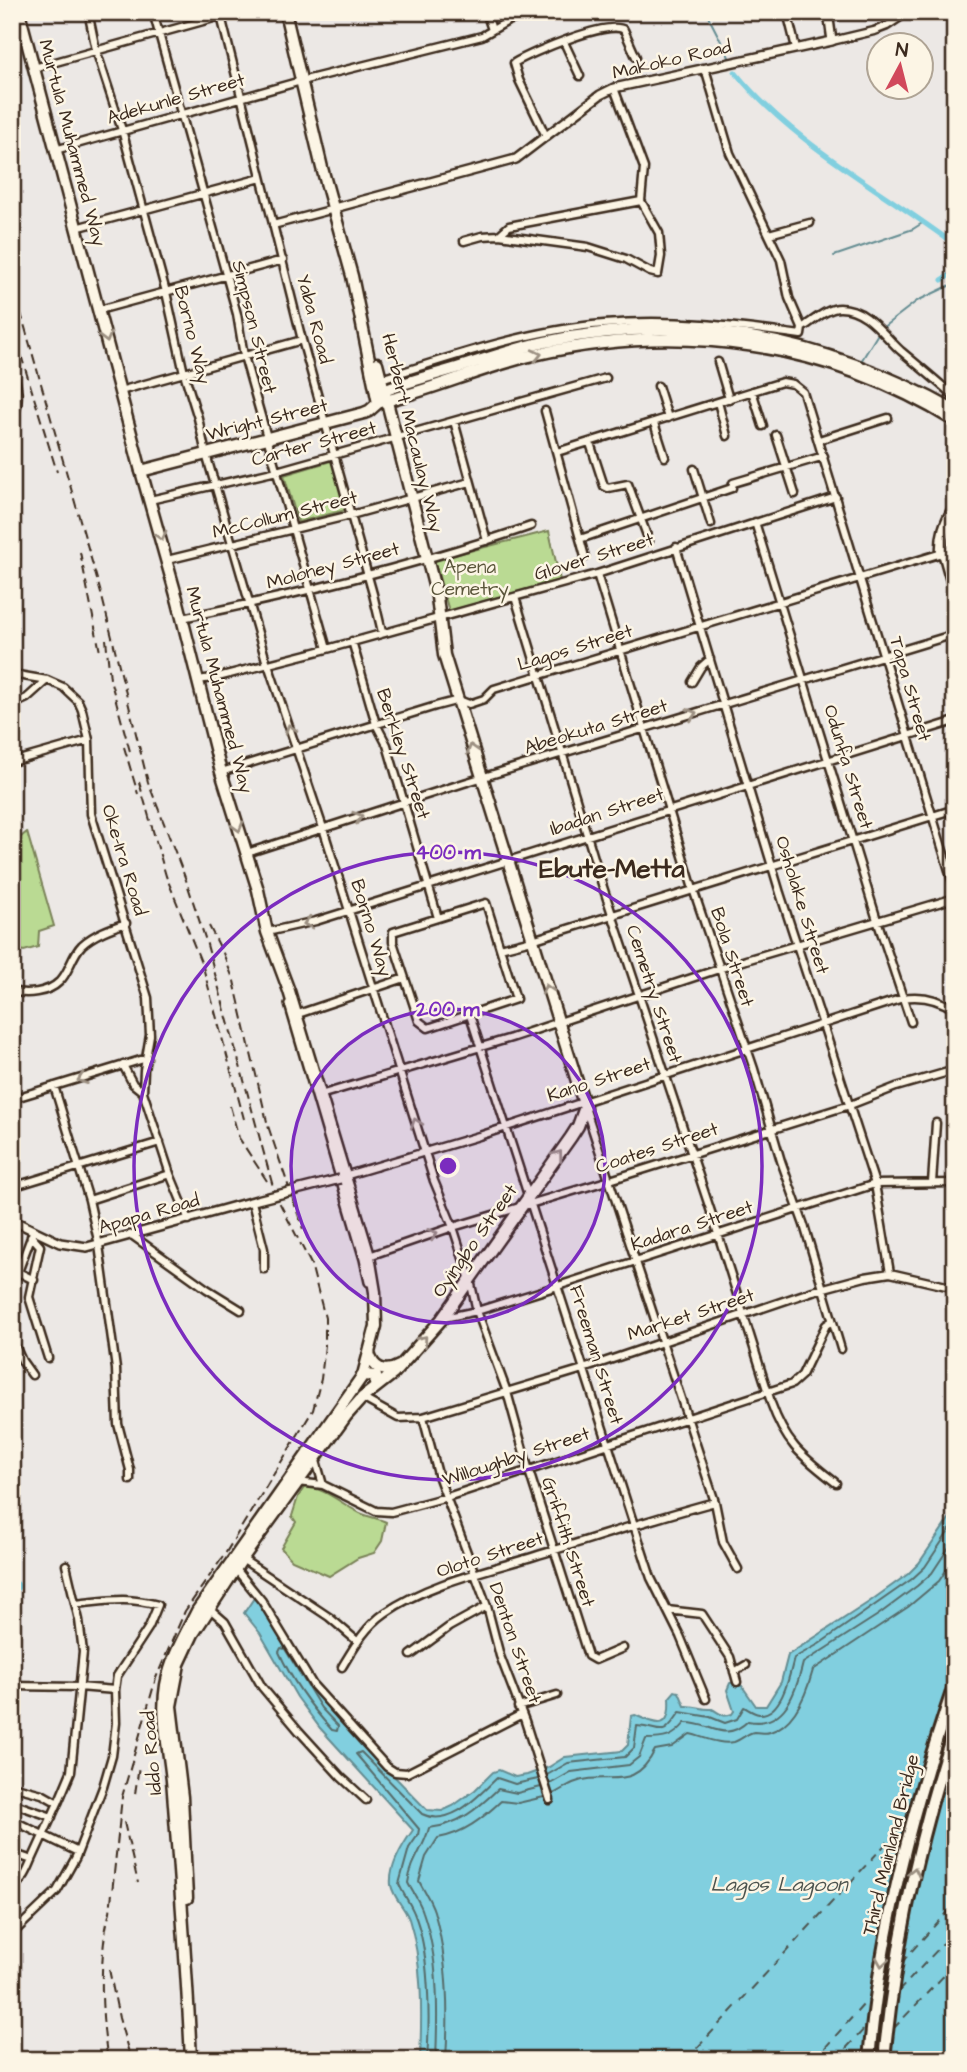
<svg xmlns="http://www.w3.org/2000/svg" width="967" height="2072" font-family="'Architects Daughter',sans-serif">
  <rect width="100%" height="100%" fill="#ece8e5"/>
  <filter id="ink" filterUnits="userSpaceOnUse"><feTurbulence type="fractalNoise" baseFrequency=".0143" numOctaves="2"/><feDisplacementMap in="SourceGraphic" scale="14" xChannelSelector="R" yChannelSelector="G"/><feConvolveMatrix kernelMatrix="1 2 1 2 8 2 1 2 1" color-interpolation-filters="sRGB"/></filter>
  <g filter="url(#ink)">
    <path fill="#bada93" stroke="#7a8258" stroke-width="2" d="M334 460 342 485 346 510 298 522 284 475Z
      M549 531 560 580 449 611 434 560Z
      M27 832 54 926 39 931 38 947 24 951 12 947V844Z
      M305 1486C326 1489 342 1504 360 1513 368 1517 378 1518 386 1522L382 1541 374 1553 358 1558 329 1576 292 1560 281 1548 296 1522 292 1516 298 1497Z"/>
    <path fill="#81cfdf" stroke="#658d92" stroke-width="2" d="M955 1510V2060H420C422 2014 423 1963 409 1919 405 1908 393 1897 391 1885 389 1867 403 1844 413 1830L320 1728 297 1697 260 1633 244 1613 256 1595 308 1674 355 1736 427 1810 442 1811 453 1806 475 1790 493 1772 499 1770 515 1777 527 1775 549 1767 565 1757 622 1751 628 1745 631 1716 635 1715C659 1726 671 1730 669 1698L675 1691 679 1692 685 1706C695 1705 702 1710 712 1709 720 1713 722 1718 732 1714L734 1711 727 1690 730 1683 734 1682 742 1686 756 1706H766L781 1682 788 1655 869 1602 908 1574 919 1563Z"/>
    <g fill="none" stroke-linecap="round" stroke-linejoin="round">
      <path stroke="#576c6b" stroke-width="2" d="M281 1648 285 1649 321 1708 338 1726 337 1731 332 1730C311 1707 292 1681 279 1652Z
        M547 1775 568 1763 625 1757 634 1748 637 1726C664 1728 661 1740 680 1712L710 1717 725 1723 737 1719 744 1707C748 1709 753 1713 759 1714 782 1716 790 1674 794 1658L819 1644 912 1579 925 1567 955 1522
        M550 1784 571 1772 629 1765 639 1757 646 1739C664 1739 673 1738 685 1723 711 1722 724 1744 748 1721 785 1728 796 1692 803 1663L878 1615 917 1586 932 1573 955 1538
        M553 1794C560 1791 566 1786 573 1783 606 1769 633 1795 655 1750L672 1747 690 1734C704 1737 719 1745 734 1742 741 1740 747 1733 754 1732 760 1732 764 1734 770 1732 795 1725 807 1692 813 1670L908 1607 939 1581 955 1557
        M427 2060C430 2020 430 1950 414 1913 410 1903 403 1894 399 1884L409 1848 418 1835 419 1829 356 1754 361 1752 422 1814C451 1828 478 1796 497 1778L515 1784 538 1779
        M436 2060C438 2013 439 1957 423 1912 420 1902 413 1893 408 1883 411 1860 424 1848 429 1828 459 1825 477 1809 498 1789L517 1793 541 1787
        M446 2060C449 2011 448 1958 434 1911 431 1901 424 1891 419 1881L426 1857 438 1838C463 1834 483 1818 501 1801L518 1803 544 1797"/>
      <path stroke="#658d92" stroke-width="2" d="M706 12 731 61
        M834 256 913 229 924 222
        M882 328 917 301 955 283
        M860 363 879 332"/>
      <path stroke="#81cfdf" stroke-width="5" d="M735 72C792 143 882 190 955 245
        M942 280 955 272"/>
      <path stroke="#81cfdf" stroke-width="10" d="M12 1589 16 1586"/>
      <path stroke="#4c534e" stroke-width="2" stroke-dasharray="9 7" stroke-linecap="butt" d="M944 1781 955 1769
        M901 1963 955 1903
        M883 1983 891 1975
        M898 1992 955 1931
        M893 2029 955 1964
        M686 2060 907 1821
        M814 2060 872 1995
        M835 2060 868 2025"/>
      <g stroke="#3b2a1e" stroke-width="11">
        <path id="minor" d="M91 12 90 21 96 50 122 130 166 292 184 373 198 418 206 454 267 664
          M153 12 237 314 244 356 327 649
          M220 12 302 340 373 594 382 632
          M486 12 492 30
          M787 12 796 48
          M832 41 874 31 887 26 908 12
          M564 42 580 76
          M34 68 221 16
          M546 136 519 80 514 63C531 53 609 19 624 30L636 57
          M55 150 301 81 482 36 508 21 536 12
          M273 225 334 209
          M76 228 261 178
          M769 234 810 223
          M499 235 509 226 641 201
          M464 241 482 236 499 235 588 247 626 259 650 272 658 274 661 256 659 233 641 201 644 168 614 88
          M99 310 283 260
          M802 328C813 321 827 308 840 308 867 308 884 336 901 351 919 366 937 381 955 397
          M718 362 729 399
          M12 366C17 384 22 402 12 419
          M381 379C453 356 529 330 604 324 671 318 735 326 801 335L802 328 789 298 781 260 730 153 707 75 702 68
          M658 386 668 418
          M120 391 302 340
          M752 391 763 426
          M718 402 727 436
          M545 411 585 557
          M454 421 487 541
          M654 423 665 457
          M776 435 795 494
          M819 440 888 418
          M590 443 604 486 608 488 628 484 649 541
          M557 452 782 382 793 384 803 392 955 890
          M694 469 711 524
          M150 500 277 471 606 378
          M755 522 877 920 911 1022
          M580 539 729 489 732 488 733 483 824 456
          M676 547 780 893 875 1184 890 1273
          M167 560 351 515 470 482
          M597 574 693 889 754 1069 781 1161 804 1225 841 1349
          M515 597 601 881 713 1218 770 1399
          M182 618C300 594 417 565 531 526
          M352 641 376 724 387 745 438 918
          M268 664 323 828 434 1181 453 1227 470 1280 477 1311 507 1392 529 1471 588 1656 595 1660 623 1648
          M12 674 47 680 63 687 78 701 82 710 89 740 91 814 148 998 150 1035 144 1070 143 1092 170 1174 189 1220
          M196 680 214 678 327 649 597 574 836 497
          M692 682 701 667 710 659
          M12 705 27 698 47 680
          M12 762 89 740
          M221 772 436 706 459 700 469 704 484 699 494 689 942 553 955 599
          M247 853 464 783 955 634
          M486 903 516 999 428 1028 419 1021 393 942V932Z
          M267 932 316 921 955 721
          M500 948 532 940 955 809
          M12 991C26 995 48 993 59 982 69 974 71 956 82 945 94 934 111 928 126 923
          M295 1015 405 978
          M470 1015 651 1578 680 1636 706 1699
          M123 1065 133 1084 143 1092
          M54 1086 89 1200 99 1245 116 1369 118 1424 130 1470V1480
          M320 1095 511 1038 746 960 955 898
          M12 1099 147 1058
          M585 1107 715 1502 723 1542 738 1569
          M344 1176 479 1136 903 998C922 995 939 999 955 1010
          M932 1183 936 1123
          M12 1187 160 1142
          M89 1200 170 1174
          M252 1202 264 1249V1269
          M33 1232 18 1272 34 1280
          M31 1236 40 1246 29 1297 48 1358
          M133 1236 207 1289 241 1310
          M369 1256 453 1227 610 1180 850 1105 896 1087 955 1070
          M444 1318 477 1311 558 1286 875 1184 955 1183
          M12 1339 22 1361 32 1375
          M362 1398 398 1418 423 1417 583 1369 813 1291 865 1277 890 1273 955 1288
          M771 1403C786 1445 802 1456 836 1483
          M423 1417 439 1478 487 1606 500 1656 525 1721 550 1800
          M315 1457 323 1485
          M297 1482 323 1485 376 1511 391 1512 447 1497 792 1384 802 1375 826 1325 832 1321
          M242 1559 329 1617 357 1641
          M235 1568 262 1601 313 1685 387 1767 395 1772 407 1773 522 1714
          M209 1608 225 1622 262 1687 299 1731 341 1777 366 1800
          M667 1610 702 1614 730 1657 737 1682
          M411 1655 449 1627 487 1606
          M342 1667C354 1647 365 1627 385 1613 428 1583 486 1571 535 1556 595 1538 654 1518 715 1502
          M734 1672 746 1665
          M12 1686 79 1687 115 1690
          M518 1707 557 1695
          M12 1786 42 1794 58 1803 32 1860 12 1853
          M12 1803 52 1817
          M58 1803 71 1772 83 1652 79 1620 66 1565
          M12 1820 78 1852
          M12 1885C23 1884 28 1869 32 1860
          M12 1934 57 1891 76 1857 103 1787 112 1756 116 1723 115 1690 117 1676 149 1627 158 1605C126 1596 107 1601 75 1604"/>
      </g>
      <g stroke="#3b2a1e" stroke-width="12">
        <path id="tertiary" d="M338 207 516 159 600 95 614 88 832 41 828 12
          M289 1004 364 1259 369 1282
          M12 1220 60 1243 87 1247 257 1200"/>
      </g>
      <g stroke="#3b2a1e" stroke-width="15">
        <path id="primary" d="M19 12 141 471
          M377 394C402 382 436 375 463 366 490 357 517 348 545 342 690 310 827 340 955 411
          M381 402C433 390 482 367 534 355 680 321 827 342 955 421
          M942 553C941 535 945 523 955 507"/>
      </g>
      <g stroke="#3b2a1e" stroke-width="15">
        <path id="trunk" d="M369 1353C373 1369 385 1374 399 1366
          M363 1375 376 1376 375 1387
          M187 1898 182 1797 171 1706 179 1664 193 1634 242 1559 346 1416 362 1398 394 1373 442 1319 571 1137 578 1126 585 1107 444 655 437 597 377 363
          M191 2060C187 1970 180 1881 173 1792 171 1757 160 1720 166 1685 171 1658 185 1635 197 1611L363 1375 376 1326 375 1292 369 1256 289 991 267 932 258 890 221 772 178 602 141 471 364 413 369 411 378 403 352 276 322 168 285 12"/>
      </g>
      <g stroke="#3b2a1e" stroke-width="16">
        <path id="motorway" d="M869 2060C880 1930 913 1806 955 1683
          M884 2060C895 1946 919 1835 955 1726"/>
      </g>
      <use href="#minor" stroke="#fcf5e5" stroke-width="6"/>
      <use href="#tertiary" stroke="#fcf5e5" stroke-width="7"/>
      <use href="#primary" stroke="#fcf5e5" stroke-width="10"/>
      <use href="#trunk" stroke="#fcf5e5" stroke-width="10"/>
      <use href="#motorway" stroke="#fcf5e5" stroke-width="10"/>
      <path stroke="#3b2a1e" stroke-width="2" stroke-dasharray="10 5" stroke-linecap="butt" d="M12 282 102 597 148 782 186 880 206 941 275 1194 311 1264 325 1318V1345L321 1379 313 1410 225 1554 185 1611 156 1678 122 1797 110 1912C98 1949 101 2020 108 2060
        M12 326 57 472
        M80 552 100 652
        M106 639 110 679 131 755
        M124 747 138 794
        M139 782 166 876 203 967 244 1119
        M209 926 223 953 234 981 268 1126 303 1229
        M230 1106 239 1138 267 1181
        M135 1794 139 1766
        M124 1822 138 1883
        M109 1969 119 2018 131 2060"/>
      <g stroke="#3b2a1e" stroke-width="12" stroke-linecap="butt">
        <path id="tertiary-bridge" d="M257 1200 340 1179"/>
      </g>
      <use href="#tertiary-bridge" stroke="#fcf5e5" stroke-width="7"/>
    </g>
    <defs><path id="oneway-chevron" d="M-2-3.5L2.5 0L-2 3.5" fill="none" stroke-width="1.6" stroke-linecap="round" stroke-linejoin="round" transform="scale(1.75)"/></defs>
    <g stroke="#9c9082">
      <use href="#oneway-chevron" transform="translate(106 338) rotate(75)"/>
      <use href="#oneway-chevron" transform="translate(537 355) rotate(-13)"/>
      <use href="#oneway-chevron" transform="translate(161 536) rotate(75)"/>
      <use href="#oneway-chevron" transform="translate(692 714) rotate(-18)"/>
      <use href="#oneway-chevron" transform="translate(290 729) rotate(-107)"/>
      <use href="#oneway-chevron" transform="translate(472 749) rotate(-107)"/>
      <use href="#oneway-chevron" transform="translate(358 817) rotate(-18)"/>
      <use href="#oneway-chevron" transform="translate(238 827) rotate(73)"/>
      <use href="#oneway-chevron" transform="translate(308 923) rotate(167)"/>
      <use href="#oneway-chevron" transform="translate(547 989) rotate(-107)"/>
      <use href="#oneway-chevron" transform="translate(82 1079) rotate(161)"/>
      <use href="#oneway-chevron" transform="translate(416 1123) rotate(-109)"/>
      <use href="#oneway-chevron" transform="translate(558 1155) rotate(-53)"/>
      <use href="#oneway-chevron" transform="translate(433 1234) rotate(-19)"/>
      <use href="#oneway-chevron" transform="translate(423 1340) rotate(-49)"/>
      <use href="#oneway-chevron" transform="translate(914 1872) rotate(-77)"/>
      <use href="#oneway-chevron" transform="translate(882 1962) rotate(99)"/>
    </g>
  </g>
  <circle cx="448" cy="1166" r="157" fill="#7b2cbf" fill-opacity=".12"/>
  <g fill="none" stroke="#7b2cbf" stroke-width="3.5">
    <circle cx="448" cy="1166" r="157"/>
    <circle cx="448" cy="1166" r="314"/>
  </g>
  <g text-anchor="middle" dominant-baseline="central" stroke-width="5" stroke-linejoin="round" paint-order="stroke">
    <g font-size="19" fill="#3b2a1e" stroke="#fcf5e5">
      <text transform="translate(672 60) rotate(-13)">Makoko Road</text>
      <text transform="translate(176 99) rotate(-16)">Adekunle Street</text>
      <text transform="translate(72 143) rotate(75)">Murtula Muhammed Way</text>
      <text transform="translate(314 319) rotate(75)">Yaba Road</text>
      <text transform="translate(254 327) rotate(76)">Simpson Street</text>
      <text transform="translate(192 335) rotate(76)">Borno Way</text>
      <text transform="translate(267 420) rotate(-14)">Wright Street</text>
      <text transform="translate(412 433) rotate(76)">Herbert Macaulay Way</text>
      <text transform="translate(314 444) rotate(-15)">Carter Street</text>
      <text transform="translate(285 515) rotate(-14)">McCollum Street</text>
      <text transform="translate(594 557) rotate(-17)">Glover Street</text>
      <text transform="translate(333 566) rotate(-15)">Moloney Street</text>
      <text transform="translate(575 648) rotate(-17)">Lagos Street</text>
      <text transform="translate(910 689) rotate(74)">Tapa Street</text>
      <text transform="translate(219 690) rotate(75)">Murtula Muhammed Way</text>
      <text transform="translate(596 727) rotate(-17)">Abeokuta Street</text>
      <text transform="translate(403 754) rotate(72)">Berkley Street</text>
      <text transform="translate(848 767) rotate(73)">Odunfa Street</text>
      <text transform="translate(607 812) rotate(-18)">Ibadan Street</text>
      <text transform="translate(124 860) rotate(73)">Oke-Ira Road</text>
      <text transform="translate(802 905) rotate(73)">Osholake Street</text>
      <text transform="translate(371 928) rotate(73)">Borno Way</text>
      <text transform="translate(732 957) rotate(72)">Bola Street</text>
      <text transform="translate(654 994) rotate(72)">Cemetry Street</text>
      <text transform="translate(599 1080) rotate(-18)">Kano Street</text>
      <text transform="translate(657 1148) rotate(-18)">Coates Street</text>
      <text transform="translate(149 1214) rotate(-16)">Apapa Road</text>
      <text transform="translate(692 1226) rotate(-18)">Kadara Street</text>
      <text transform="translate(475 1241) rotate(-55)">Oyingbo Street</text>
      <text transform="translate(691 1315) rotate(-18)">Market Street</text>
      <text transform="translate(596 1355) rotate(73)">Freeman Street</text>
      <text transform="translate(516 1457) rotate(-18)">Willoughby Street</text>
      <text transform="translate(568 1542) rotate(72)">Griffith Street</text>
      <text transform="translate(490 1555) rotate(-18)">Oloto Street</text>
      <text transform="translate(515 1643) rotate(71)">Denton Street</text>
      <text transform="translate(152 1753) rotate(-95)">Iddo Road</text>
      <text transform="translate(891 1845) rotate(-76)">Third Mainland Bridge</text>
    </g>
    <g font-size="19" fill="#5b563b" stroke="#fcf5e5">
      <text x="470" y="567">Apena<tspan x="470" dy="22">Cemetry</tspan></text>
    </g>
    <g font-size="21" font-style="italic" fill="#4c534e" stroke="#fcf5e5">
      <text x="779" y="1884">Lagos Lagoon</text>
    </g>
    <g font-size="26" font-weight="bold" fill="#3b2a1e" stroke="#fcf5e5">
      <text x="612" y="869">Ebute-Metta</text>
    </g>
  </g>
  <circle cx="448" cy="1166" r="10" fill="#7b2cbf" stroke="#fcf5e5" stroke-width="3.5"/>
  <g font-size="21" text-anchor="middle" font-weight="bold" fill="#7b2cbf" stroke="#fcf5e5" stroke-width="5" stroke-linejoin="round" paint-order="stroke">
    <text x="448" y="859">400 m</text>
    <text x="448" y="1016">200 m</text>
  </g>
  <rect width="967" height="2072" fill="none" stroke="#fcf5e5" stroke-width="42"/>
  <rect x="21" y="21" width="925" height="2030" fill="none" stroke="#3b2a1e" stroke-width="2.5" filter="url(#ink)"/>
  <g transform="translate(900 66) rotate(7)"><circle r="33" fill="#fcf5e5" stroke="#afa495" stroke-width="2"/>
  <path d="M0-5L12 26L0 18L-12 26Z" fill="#d1495b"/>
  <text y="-10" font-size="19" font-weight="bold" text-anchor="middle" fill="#3b2a1e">N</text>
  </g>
</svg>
